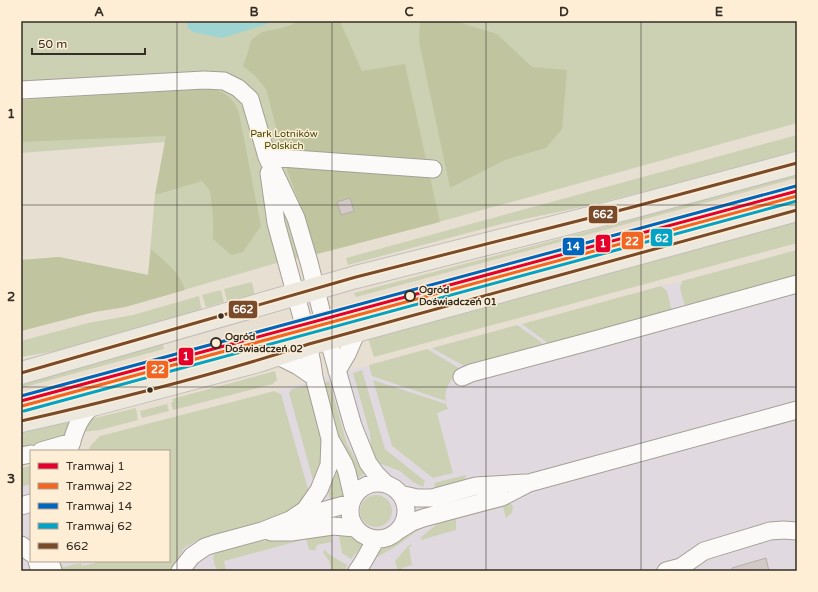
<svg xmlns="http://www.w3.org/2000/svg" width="818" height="592" font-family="'Varela Round',sans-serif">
  <rect width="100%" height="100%" fill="#e7dfd2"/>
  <path fill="#e0dae0" d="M797 250V571H168L185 546 205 534 304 496 278 390Z
    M31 467V561H96L95 563 81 566 63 567 62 564 57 565 56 571H21V470Z"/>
  <path fill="#cdd1b4" d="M21 21H797V123L457 217 330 251 273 264 125 307 94 312 21 331V260L59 257 148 275 155 195 165 142 21 153Z
    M797 135V154L577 208 505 223 348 265 346 258Z
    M797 172V178L356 297 354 293 627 221 709 196Z
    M797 195V202L459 294 457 288Z
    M797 219V243L374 357 368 338Z
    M797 250V277L685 307 680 288 682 281Z
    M252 282 255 297 244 301 242 297 227 301 224 289Z
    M661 286 667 291 672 311 549 344 522 324Z
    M221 290 224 302 206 307 202 295Z
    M199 296 202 312 85 346 21 357V341L88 323 133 315Z
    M517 325 541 342 544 346 466 367 432 348Z
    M266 339 268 346 21 413V406Z
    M162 341 164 349 21 388V382Z
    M427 349 459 368 461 370C452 378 443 389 446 401L372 376 369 365Z
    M362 370 385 449 425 481 423 487 413 482 400 471 381 464 375 460 372 456 370 434 353 373Z
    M275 371 277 380 273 384 173 410 171 403 173 402 172 399Z
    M373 380 446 404 448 409 437 413 453 473 433 478 392 446Z
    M329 381 347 444 364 474 354 481 340 445 323 383Z
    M307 385 325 451 314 484 289 393 292 389Z
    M274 391 281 394 308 489 311 491 288 515 198 540 184 548 170 571H56L57 565 62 564 63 567 81 563 82 566 95 563 96 561H169V451H88L91 445 100 436Z
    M167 404 169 411 142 418 140 411Z
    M136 408 138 420 100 430 83 432 85 425 91 419Z
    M67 422 70 423V429L62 439 21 450V432Z
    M31 466V484L21 487V468Z
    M337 466 345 490 342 497 331 504 328 491Z
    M466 475 465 480 435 488 434 483Z
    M360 511a16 16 0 1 1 32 0a16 16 0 1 1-32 0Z
    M509 502 513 506 512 513 506 518 503 507 456 519V530L421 540V537L436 525 437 519Z
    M428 523 395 547 374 559 381 547 395 542 401 537Z
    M338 531 345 533 364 544 351 559 342 553Z
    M330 533 332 542 317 545 315 550H309L306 539 224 561 226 571C214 571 215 566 213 556L216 553 250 543Z
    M412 544V546L409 547 412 565 402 568 403 571H398L395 561 408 546Z
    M325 550 330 555 347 565 345 571H332L329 561 323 552Z"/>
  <path fill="#c0c5a0" d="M300 21H340L362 71 405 64 440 222 316 254 309 240 301 208 287 170 266 89 255 76 243 66 248 52 251 40 262 32 285 27Z
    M420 21H455L497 34 532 67 567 70 562 129 546 148 505 160 450 188 419 42Z
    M208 89C224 90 234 98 239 113L261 226 243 252 231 255 213 239V217L210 191 202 181 155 195 166 136 21 142V100Z
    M151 249C164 261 180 272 185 290L125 307 94 312 21 331V260L59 257 148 275Z"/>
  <path fill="#9ed4d2" d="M186 21H274L264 25 222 38 193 32 188 28Z"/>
  <path fill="#d3cac7" stroke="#b6adaa" d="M350 198 354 211 341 215 337 202Z
    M766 558 769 571H732V568Z"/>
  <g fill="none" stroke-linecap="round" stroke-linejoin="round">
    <g stroke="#a59f95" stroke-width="19">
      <path id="minor" d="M21 90 204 80 224 81 238 88 250 99 267 157 296 218 309 262 328 338 353 426 368 463 376 474 386 484
        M267 157 433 169
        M269 173 276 223 304 325 312 363 314 377 330 439 329 465 319 490 305 510 290 520
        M276 355 298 366 314 377
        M337 371 347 354 357 331
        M462 377 471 373 591 341 797 284
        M331 441 344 464 347 472 353 498
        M41 451 72 442
        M69 451C74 433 79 414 96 404
        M21 456 31 454
        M350 511a28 28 0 1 1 56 0a28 28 0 1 1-56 0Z
        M400 494 417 498H432L476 486 525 483
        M21 506 31 503
        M399 530 412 522 423 518 502 497 529 483 797 410
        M271 532H291L333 526 355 528
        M21 545 31 553
        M37 561 40 571
        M50 561 53 571
        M180 571 192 556 205 547 214 544 262 531 290 520 351 503
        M357 571C365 561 369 549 377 539
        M666 571 681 567 704 551 770 531 783 530 797 531"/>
    </g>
    <g stroke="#c2beb8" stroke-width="24">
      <path id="major" d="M21 373 356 277 629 208 797 163
        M21 421 96 404 258 361 309 344 797 210"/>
    </g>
    <use href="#minor" stroke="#fbfaf8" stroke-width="17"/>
    <use href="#major" stroke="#ede8de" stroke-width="22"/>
    <g stroke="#feeed6" stroke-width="6">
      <path id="bus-1" d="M21 373 356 277 629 208 797 163
        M21 421C118 399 215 375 309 344L797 210"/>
    </g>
    <use href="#bus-1" stroke="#7a4b2a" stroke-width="3"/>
    <g stroke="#feeed6" stroke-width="6">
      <path id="tram-1" d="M21 401 797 191"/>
    </g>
    <g stroke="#feeed6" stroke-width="6">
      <path id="tram-2" d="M22 406 797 196"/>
    </g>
    <g stroke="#feeed6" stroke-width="6">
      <path id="tram-3" d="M21 396 796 186"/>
    </g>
    <g stroke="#feeed6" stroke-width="6">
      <path id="tram-4" d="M24 411 797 201"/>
    </g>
    <use href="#tram-1" stroke="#e4002b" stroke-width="3"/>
    <use href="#tram-2" stroke="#f26522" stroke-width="3"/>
    <use href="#tram-3" stroke="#0065bd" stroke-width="3"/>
    <use href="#tram-4" stroke="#03a3c6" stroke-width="3"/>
  </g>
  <path fill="none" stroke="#342e25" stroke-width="1" stroke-opacity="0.55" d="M177 21V571M332 21V571M486 21V571M641 21V571M21 205H797M21 387H797"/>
  <g fill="#feeed6" stroke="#342e25" stroke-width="2">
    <circle cx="410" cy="296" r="5"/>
    <circle cx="216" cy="343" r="5"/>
  </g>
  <g fill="#342e25" stroke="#feeed6" stroke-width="1.5">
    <circle cx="221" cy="316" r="3.5"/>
    <circle cx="150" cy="390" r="3.5"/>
  </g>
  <g text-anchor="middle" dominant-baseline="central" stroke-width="3" stroke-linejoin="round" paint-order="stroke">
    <g font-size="10" fill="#3b4805" stroke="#feeed6">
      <text x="284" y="134">Park Lotników<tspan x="284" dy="12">Polskich</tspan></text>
    </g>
    <g font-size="10" font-weight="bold" fill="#342e25" stroke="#feeed6" text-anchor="start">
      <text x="419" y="290">Ogród<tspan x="419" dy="12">Doświadczeń 01</tspan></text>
      <text x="225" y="337">Ogród<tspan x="225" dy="12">Doświadczeń 02</tspan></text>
    </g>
  </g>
  <g stroke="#feeed6" stroke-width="1.5">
    <rect x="588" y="205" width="30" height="19" rx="4" fill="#7a4b2a"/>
    <rect x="650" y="228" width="23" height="19" rx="4" fill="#03a3c6"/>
    <rect x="621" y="231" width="23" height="19" rx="4" fill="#f26522"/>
    <rect x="595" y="234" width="16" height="19" rx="4" fill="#e4002b"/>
    <rect x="562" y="237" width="23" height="19" rx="4" fill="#0065bd"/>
    <rect x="228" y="300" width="30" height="19" rx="4" fill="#7a4b2a"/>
    <rect x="178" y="347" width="16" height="19" rx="4" fill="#e4002b"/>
    <rect x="146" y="360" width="23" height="19" rx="4" fill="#f26522"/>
  </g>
  <g font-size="11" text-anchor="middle" font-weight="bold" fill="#fff">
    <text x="603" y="218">662</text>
    <text x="662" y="242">62</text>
    <text x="632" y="245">22</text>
    <text x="603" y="247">1</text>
    <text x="573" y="250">14</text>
    <text x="243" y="313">662</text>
    <text x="186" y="360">1</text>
    <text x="158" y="373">22</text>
  </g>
  <rect width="818" height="592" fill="none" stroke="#feeed6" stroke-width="44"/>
  <rect x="30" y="450" width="140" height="112" fill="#feeed6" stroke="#ada18f"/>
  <rect x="38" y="463" width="20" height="6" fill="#e4002b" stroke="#ada18f"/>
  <text x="66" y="470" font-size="12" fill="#342e25">Tramwaj 1</text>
  <rect x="38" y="483" width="20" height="6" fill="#f26522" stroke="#ada18f"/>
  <text x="66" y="490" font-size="12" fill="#342e25">Tramwaj 22</text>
  <rect x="38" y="503" width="20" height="6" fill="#0065bd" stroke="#ada18f"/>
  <text x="66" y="510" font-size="12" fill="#342e25">Tramwaj 14</text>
  <rect x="38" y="523" width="20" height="6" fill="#03a3c6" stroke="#ada18f"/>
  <text x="66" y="530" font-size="12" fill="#342e25">Tramwaj 62</text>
  <rect x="38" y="543" width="20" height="6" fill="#7a4b2a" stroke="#ada18f"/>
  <text x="66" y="550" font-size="12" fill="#342e25">662</text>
  <path d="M32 48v6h113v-6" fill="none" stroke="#342e25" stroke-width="2"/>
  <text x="38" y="48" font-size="12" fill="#342e25" stroke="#feeed6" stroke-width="3" paint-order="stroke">50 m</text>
  <rect x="22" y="22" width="774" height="548" fill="none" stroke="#342e25" stroke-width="1.5"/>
  <g font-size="13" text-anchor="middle" font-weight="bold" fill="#342e25">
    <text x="99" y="16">A</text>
    <text x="254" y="16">B</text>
    <text x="409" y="16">C</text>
    <text x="564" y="16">D</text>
    <text x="719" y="16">E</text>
    <text x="11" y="118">1</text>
    <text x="11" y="301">2</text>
    <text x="11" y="483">3</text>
  </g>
</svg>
